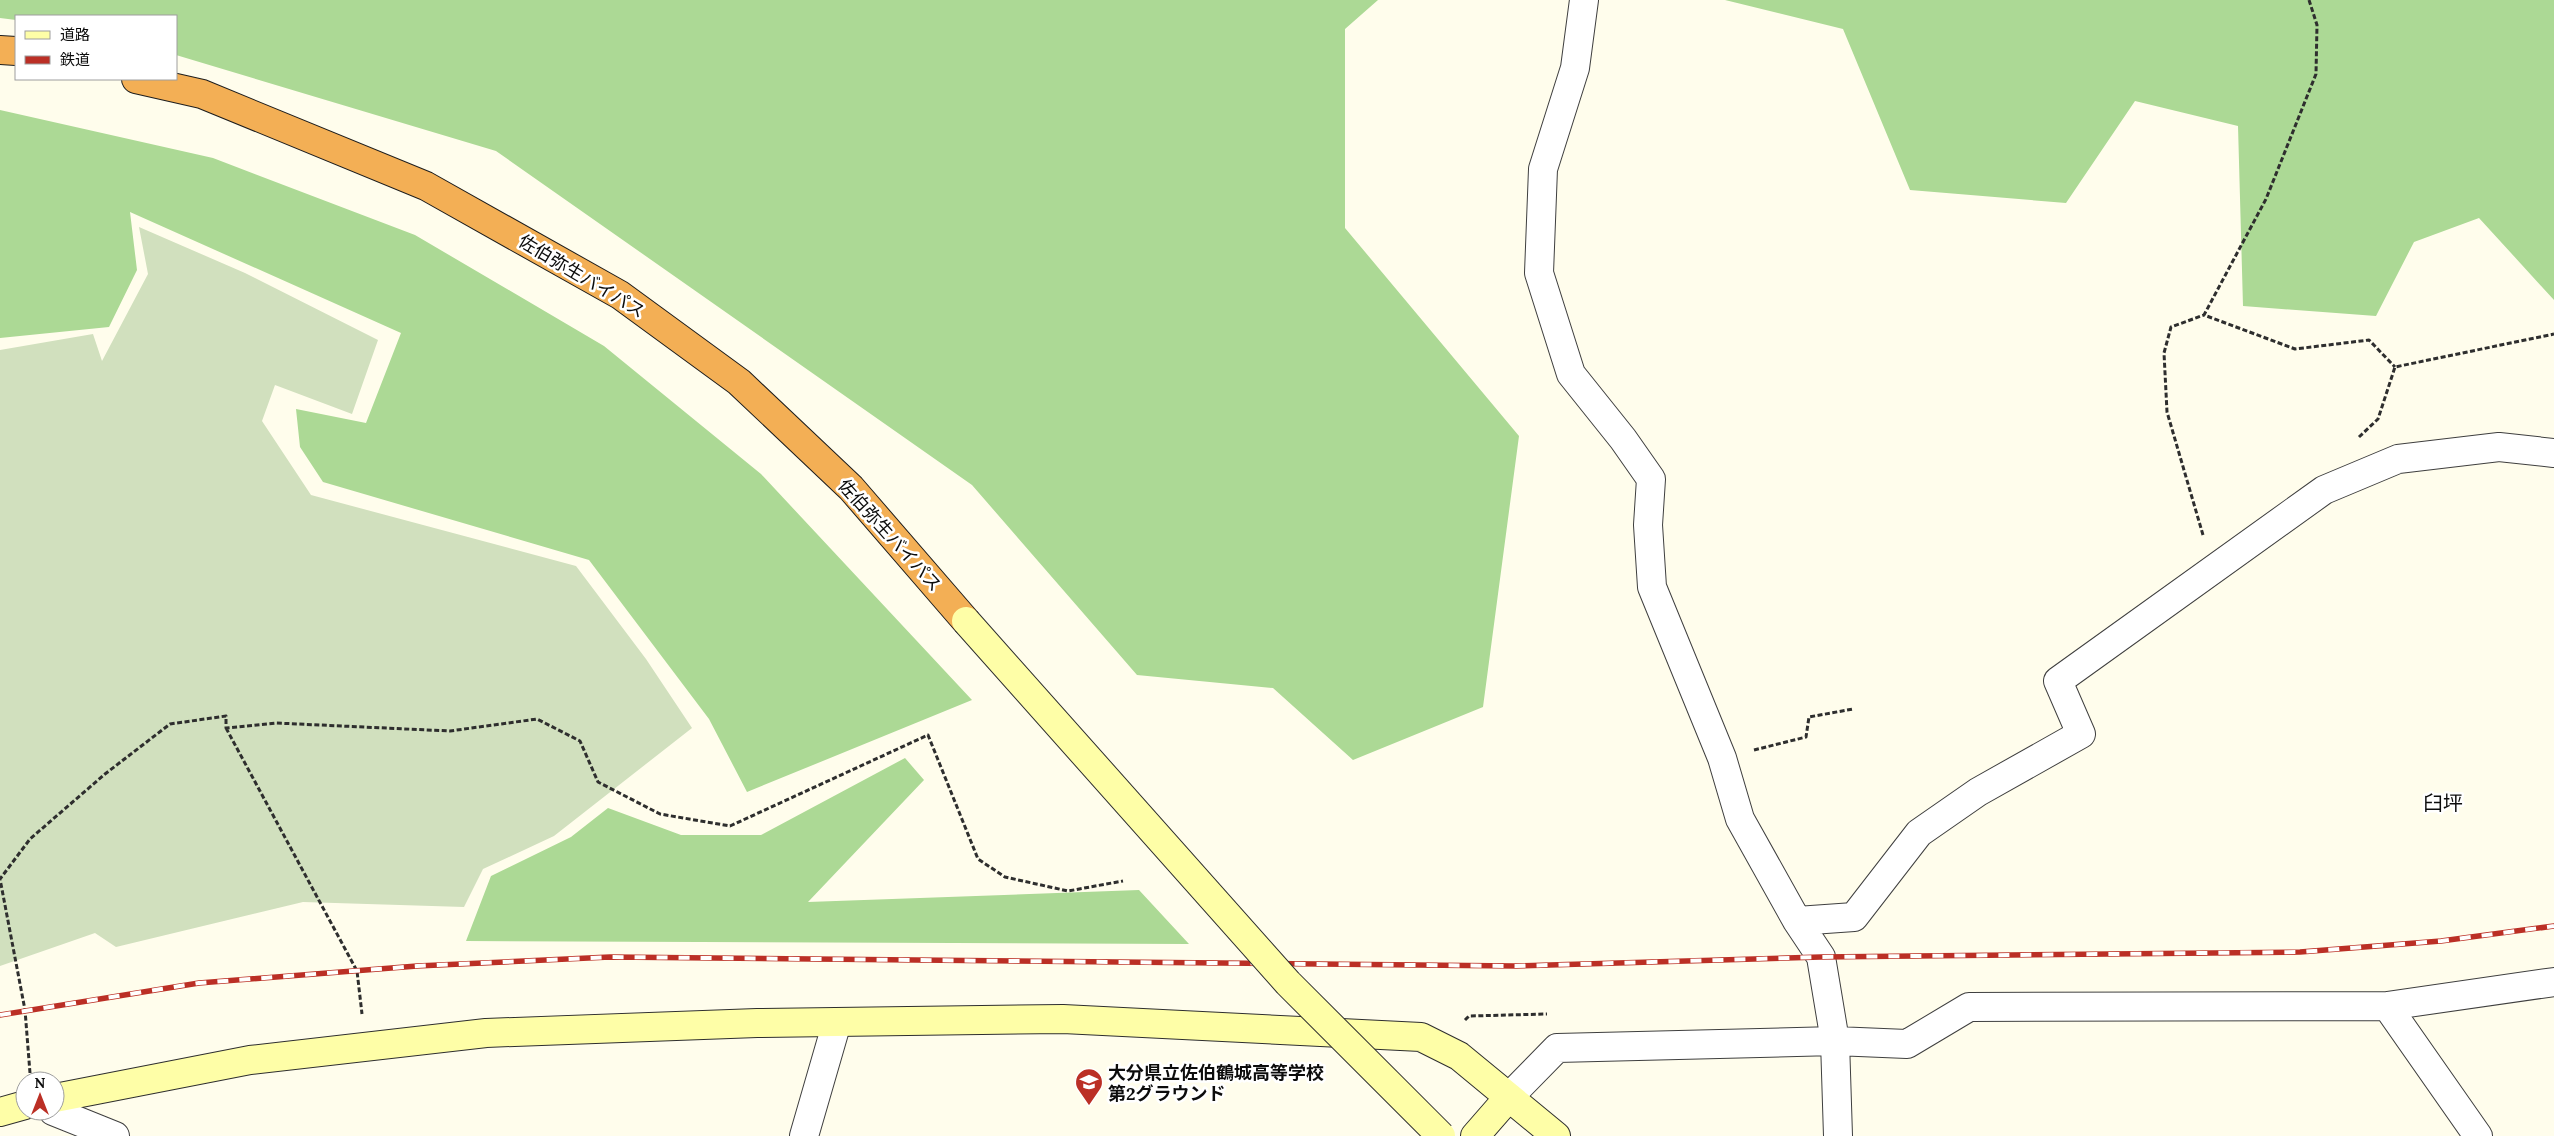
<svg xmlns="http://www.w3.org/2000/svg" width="2554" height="1136" font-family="Lora,'Noto Sans JP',serif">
  <rect width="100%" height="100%" fill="#fffdec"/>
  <path fill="#acd995" d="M0 0H1378L1345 29V228L1519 436 1483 707 1353 760 1273 688 1137 675 972 485 496 151 176 55V16H16V20L0 18Z
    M1725 0H2554V300L2479 218 2414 242 2376 316 2243 306 2238 126 2135 101 2066 203 1910 190 1843 29Z
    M0 110 213 158 415 235 604 346 761 474 972 700 747 792 709 719 589 560 323 482 300 447 296 409 366 423 401 333 130 212 137 270 109 327 0 338Z
    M905 758 924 780 808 902 1139 890 1189 944 466 941 491 876 571 837 608 808 681 835H761Z"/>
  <path fill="#d1e0be" d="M139 227 245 273 378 340 352 414 275 385 262 421 311 495 576 566 646 659 692 728 554 836 483 869 464 907 303 902 116 947 95 933 0 966V350L93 334 102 361 148 274Z"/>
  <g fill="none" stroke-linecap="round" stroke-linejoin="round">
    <g stroke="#3f3f3f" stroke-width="30">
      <path id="street" d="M1584 0 1575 68 1543 169 1539 273 1571 374 1623 439 1651 479 1648 525 1652 587 1722 758 1740 819 1797 921 1821 957 1835 1041 1838 1136
        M1797 921 1854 917 1919 833 1978 792 2081 734 2058 681 2324 490 2398 459 2499 447 2554 453
        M2387 1006 2554 982
        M1509 1097 1557 1048 1835 1041 1907 1044 1969 1007 2387 1006 2478 1136
        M53 1111 115 1136
        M804 1136 837 1022"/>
    </g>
    <g stroke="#2e2e2e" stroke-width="30">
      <path id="secondary" d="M55 1098 250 1060 486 1033 757 1023 1063 1019 1421 1037 1459 1056 1556 1136
        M0 1112 25 1105
        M1475 1136 1509 1097"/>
    </g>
    <g stroke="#1d1d1d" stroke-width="30">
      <path id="highway" d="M0 50 16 51
        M136 79 202 94 426 186 620 295 739 382 851 488 966 621"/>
    </g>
    <path stroke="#2e2e2e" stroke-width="3" stroke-dasharray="5 2.5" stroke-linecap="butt" d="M2309 0 2317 25 2316 74 2266 199 2204 315 2295 349 2369 340 2395 367
      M2359 437 2378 419 2395 367 2554 334
      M2203 535 2167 412 2164 353 2171 327 2204 315
      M226 728 357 971 362 1014
      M1754 750 1806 737 1809 717 1853 709
      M1465 1020 1469 1016 1547 1014
      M30 1073 25 1010 0 879 30 839 105 774 170 724 226 716V728L276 723 450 731 537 719 580 741 598 782 660 814 730 826 928 735 978 859 1005 877 1068 891 1123 881"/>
    <use href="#street" stroke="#fff" stroke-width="28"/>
    <use href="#secondary" stroke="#fefea7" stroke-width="28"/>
    <use href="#highway" stroke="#f3af55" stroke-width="28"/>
    <g stroke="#bb2f25" stroke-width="5.5">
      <path id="rail" d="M0 1015 199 983 417 966 610 957 1516 966 1821 957 2300 952 2441 941 2554 926"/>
    </g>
    <use href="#rail" stroke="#fff" stroke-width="4" stroke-dasharray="11" stroke-linecap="butt"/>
    <g stroke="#2e2e2e" stroke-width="30" stroke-linecap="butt">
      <path id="secondary-bridge" d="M966 621 1288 983 1441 1136"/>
    </g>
    <use href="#secondary-bridge" stroke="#fefea7" stroke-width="28"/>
  </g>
  <defs>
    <g id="school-pin" transform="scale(1.4375)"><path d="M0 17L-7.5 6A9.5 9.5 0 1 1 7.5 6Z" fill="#bb2f25" stroke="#fff"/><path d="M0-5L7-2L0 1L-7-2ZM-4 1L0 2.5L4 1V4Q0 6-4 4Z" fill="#fff"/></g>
  </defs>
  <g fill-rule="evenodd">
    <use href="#school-pin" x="1089" y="1082"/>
  </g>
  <g text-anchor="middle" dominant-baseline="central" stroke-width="5" stroke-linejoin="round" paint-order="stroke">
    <g font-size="18" fill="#0c0c0c" stroke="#fff">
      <text transform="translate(582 276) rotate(31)">佐伯弥生バイパス</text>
      <text transform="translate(890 535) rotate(48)">佐伯弥生バイパス</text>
    </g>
    <g font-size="18" font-weight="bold" fill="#0c0c0c" stroke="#fff" text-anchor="start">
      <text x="1108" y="1072">大分県立佐伯鶴城高等学校<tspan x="1108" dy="21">第2グラウンド</tspan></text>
    </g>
    <g font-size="20" fill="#0c0c0c" stroke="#fff">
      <text x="2443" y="802">臼坪</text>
    </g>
  </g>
  <rect x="15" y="15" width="162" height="65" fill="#ffffff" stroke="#9e9e9e"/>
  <rect x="25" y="31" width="25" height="8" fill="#fefea7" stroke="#9e9e9e"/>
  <text x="60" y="40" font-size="15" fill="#0c0c0c">道路</text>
  <rect x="25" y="56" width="25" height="8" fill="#bb2f25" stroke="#9e9e9e"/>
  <text x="60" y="65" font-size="15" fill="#0c0c0c">鉄道</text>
  <g transform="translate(40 1096)"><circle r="24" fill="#ffffff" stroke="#9e9e9e"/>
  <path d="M0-4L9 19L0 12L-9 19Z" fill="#bb2f25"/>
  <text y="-8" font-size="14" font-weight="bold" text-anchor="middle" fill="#0c0c0c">N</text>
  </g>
</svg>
